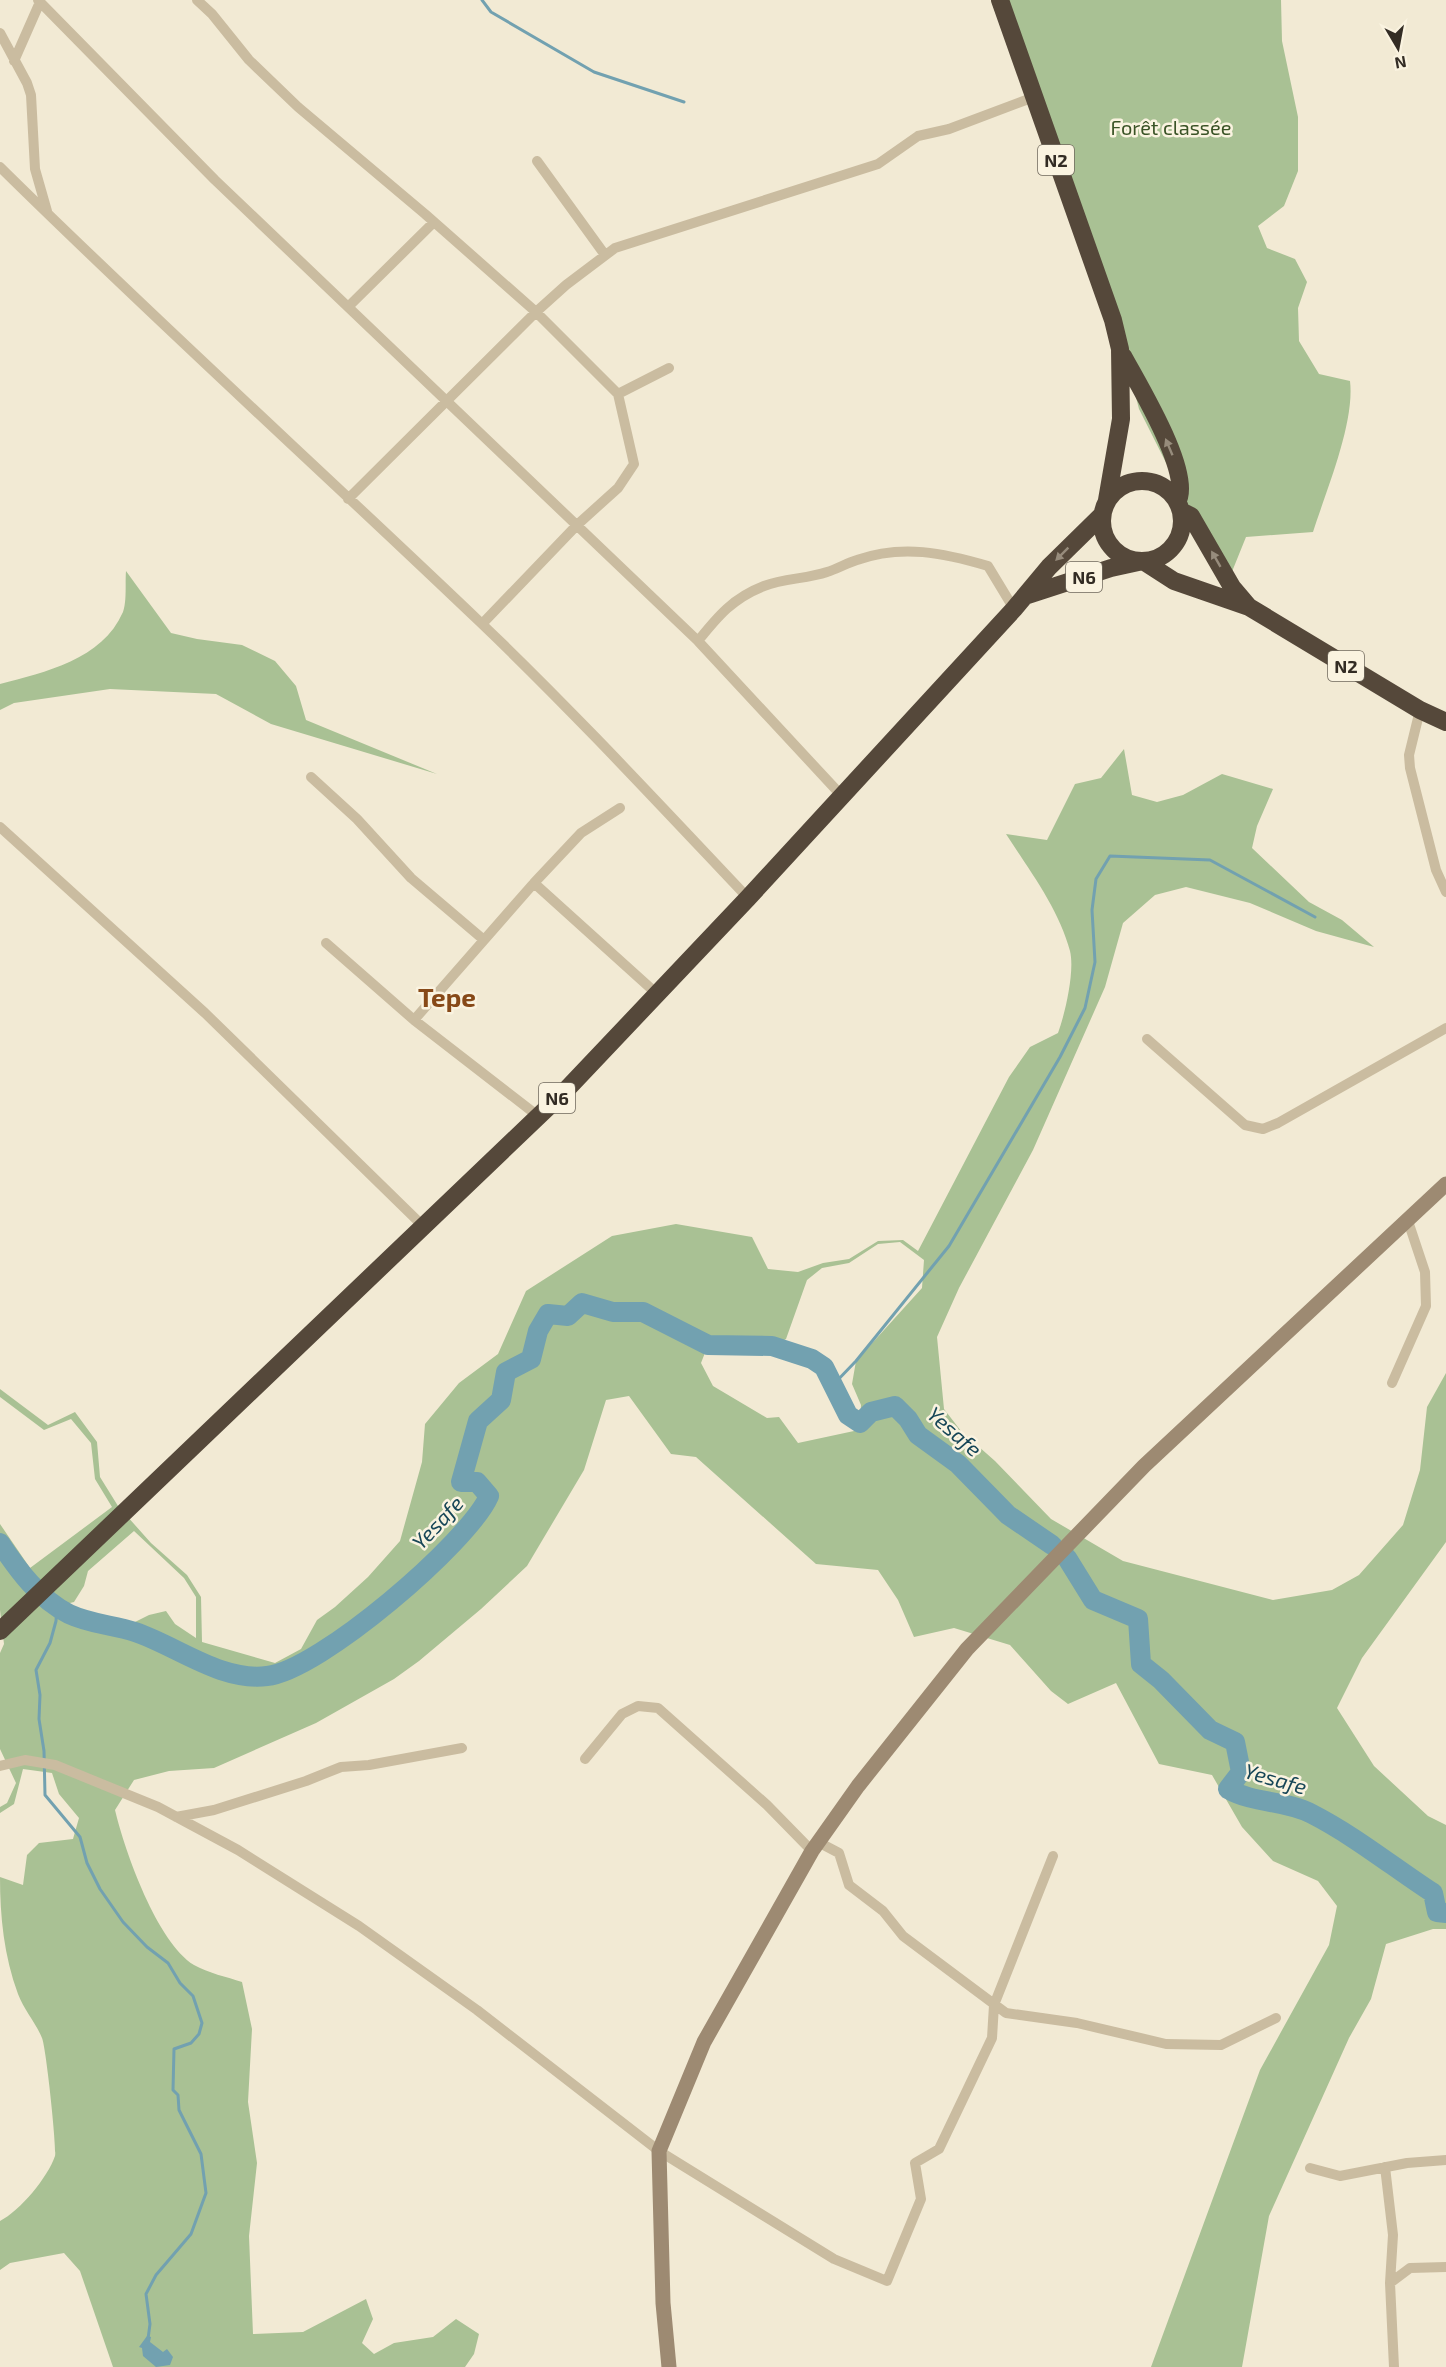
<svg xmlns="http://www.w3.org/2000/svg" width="1446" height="2367" font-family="'Exo 2',sans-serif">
  <rect width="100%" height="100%" fill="#f2ead4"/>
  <path fill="#a9c194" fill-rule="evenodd" d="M991 0H1281L1282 41 1298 117V171L1284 206 1258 226 1267 248 1295 259 1307 282 1298 308 1299 341 1319 374 1350 381C1355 423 1326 491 1313 532L1246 537 1227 584 1139 409 1126 359 1113 339Z
    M126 571 171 633 197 639 242 645 275 661 296 686 306 720 437 774 271 724 216 694 110 689 14 703 0 710V684C45 672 102 660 123 612 127 601 125 583 126 571Z
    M1124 749 1132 795 1157 802 1183 795 1222 774 1273 789 1257 826 1252 848 1309 902 1342 920 1374 947 1316 931 1250 903 1186 887 1155 895 1123 923 1105 987 1033 1150 959 1288 937 1337 944 1409 961 1431 995 1461 1051 1519 1123 1561 1273 1600 1332 1590 1359 1575 1403 1525 1420 1470 1427 1407 1446 1373V1542L1362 1658 1337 1708 1374 1766 1428 1816 1446 1825V1929H1433L1386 1944 1371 1999 1349 2038 1269 2216 1242 2367H1151L1260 2070 1329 1945 1337 1906 1318 1881 1273 1861 1242 1827 1212 1775 1159 1764 1116 1683 1068 1704 1051 1691 1010 1645 954 1628 914 1637 898 1600 878 1570 816 1564 696 1457 671 1454 629 1396 606 1400 584 1470 527 1566 481 1609 419 1661 394 1679 316 1723 214 1768 169 1771 134 1780 115 1810C125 1852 157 1942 194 1965 208 1973 227 1977 242 1982L252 2029 248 2102 257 2163 249 2236 253 2334 303 2332 366 2299 373 2319 362 2343 374 2354 394 2343 433 2337 456 2319 479 2334 474 2354 465 2367H113L80 2271 64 2253 10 2263 0 2270V2221C20 2211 48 2177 55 2156 57 2149 46 2047 42 2038 36 2023 24 2010 18 1994 4 1956 0 1917 0 1877L23 1885 27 1855 39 1843 73 1839 79 1818 59 1794 52 1773 23 1769 14 1804 0 1813V1807L7 1803 16 1783 0 1749V1653L4 1644 0 1610V1524L30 1568 112 1507 95 1479 91 1443 71 1419 44 1430 0 1397V1389L48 1425 75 1412 97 1442 100 1477 118 1506 151 1543 187 1575 201 1597 202 1642 275 1663 301 1649 317 1620 335 1607 368 1577 400 1541 422 1462 425 1424 459 1383 498 1354 526 1291 612 1236 676 1224 752 1237 768 1269 798 1272 823 1263 849 1259 878 1241 903 1240 918 1251 1009 1077 1030 1047 1058 1033C1065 1014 1075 971 1070 951 1059 909 1030 871 1006 834L1047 840 1075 784 1101 778ZM900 1242 924 1260 922 1288 856 1361 852 1384 861 1405 860 1423 854 1431 798 1443 779 1417 767 1418 713 1386 701 1363 708 1345 772 1346 786 1339 807 1280 822 1268 849 1263 878 1244ZM134 1531 184 1578 196 1597V1638L175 1624 166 1611 149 1615 133 1623V1631C106 1626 79 1622 58 1606L74 1602 84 1586 88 1571Z"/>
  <path fill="#72a1b0" d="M147 2336 151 2337 150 2342 163 2352 167 2349 173 2357 170 2365 156 2367 143 2356 142 2348 139 2347Z"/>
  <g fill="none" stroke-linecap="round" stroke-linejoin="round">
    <path stroke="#72a1b0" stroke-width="3" d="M482 0 491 12 594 72 684 102
      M832 1386 856 1361 949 1246 1060 1057 1085 1008 1095 962 1092 910 1096 879 1110 856 1210 860 1315 917
      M57 1605 56 1621 50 1643 36 1670 40 1695 39 1719 44 1751 45 1795 80 1837 87 1863 100 1889 123 1922 147 1947 168 1963 180 1983 193 1996 202 2023 199 2034 191 2043 174 2049 173 2090 178 2095 179 2110 201 2154 206 2193 191 2234 156 2275 146 2294 150 2324 148 2339"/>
    <path stroke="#72a1b0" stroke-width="20" d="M0 1543C18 1570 39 1599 69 1614 90 1624 113 1625 135 1632 177 1646 221 1682 267 1676 319 1671 469 1542 489 1496L477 1482H461L478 1421 501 1400 506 1372 531 1359 538 1331 548 1314 568 1316 582 1303 613 1312H643L708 1345 772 1346 812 1359 824 1367 848 1415 860 1423 871 1412 895 1406 908 1419 918 1435 958 1464 1008 1515 1052 1545
      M1067 1558 1093 1600 1138 1619 1141 1664 1161 1680 1210 1730 1235 1742 1241 1772 1228 1789C1254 1804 1286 1800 1312 1814 1355 1836 1393 1867 1433 1893L1437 1912 1446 1913"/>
    <path stroke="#cabca0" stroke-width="10" d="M38 0 215 180 698 641 841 795
      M197 0 212 14 249 60 298 107 425 214 536 312 618 394
      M0 33 27 83 31 95 35 169 47 211
      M14 61 40 2
      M537 161 605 255
      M0 167C157 322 321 470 481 623 573 711 660 805 748 898
      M349 306 434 222
      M348 499 536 312 566 285 615 248 878 164 918 136 949 129 1034 97
      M482 624 577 525 618 488 634 464 618 394 669 368
      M698 641C718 616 733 598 764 586 784 578 807 579 827 572 837 569 847 563 857 560 902 544 944 553 988 566L1014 609
      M1420 710 1409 755 1410 768 1436 870 1446 892
      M311 777 357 819 411 878 484 940
      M0 827 205 1013 424 1227
      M534 883 581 833 620 808
      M326 943 414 1020 538 1116
      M414 1020 534 883 657 994
      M1147 1039 1245 1125 1263 1129 1278 1123 1446 1028
      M1392 1383 1426 1306 1425 1272 1407 1218
      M585 1759 622 1714 638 1706 658 1708 767 1805 812 1851
      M0 1766 25 1760 55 1765 158 1807 238 1850 359 1926 477 2010 659 2151 834 2259 887 2281 921 2199 915 2163 939 2149 992 2038 994 2005 1053 1856
      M176 1817 214 1810 306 1781 341 1767 369 1765 462 1748
      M818 1842 839 1853 849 1885 883 1911 903 1936 1006 2013 1077 2023 1166 2044 1221 2045 1276 2018
      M1385 2167 1393 2235 1390 2283 1410 2268 1446 2267
      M1310 2168 1340 2176 1407 2163 1446 2160
      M1390 2283 1394 2367"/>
    <path stroke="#9d8a72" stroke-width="15" d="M669 2367 663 2303 659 2151 704 2042 812 1851 858 1786 967 1649 1144 1466 1446 1184"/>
    <path stroke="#55483a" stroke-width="18" d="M1000 0 1113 320 1120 349 1121 419 1107 500
      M1123 356C1138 384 1194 475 1177 502
      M1102 521a40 40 0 1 1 80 0a40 40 0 1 1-80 0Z
      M1181 511 1191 516 1232 587 1249 607
      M1025 596 1111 568 1143 561 1174 581 1249 607 1420 710 1446 722
      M0 1631 567 1089 748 898 1014 609 1049 567 1102 515"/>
  </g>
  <defs><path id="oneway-solid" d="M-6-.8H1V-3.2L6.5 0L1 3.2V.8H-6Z" transform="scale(1.5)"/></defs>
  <g fill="#978c7c">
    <use href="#oneway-solid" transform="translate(1169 447) rotate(-113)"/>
    <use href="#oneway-solid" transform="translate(1062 554) rotate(135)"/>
    <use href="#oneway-solid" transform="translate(1216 559) rotate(-120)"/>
  </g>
  <g text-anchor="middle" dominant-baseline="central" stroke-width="5" stroke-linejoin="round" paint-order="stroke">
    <g fill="#faf3e0" stroke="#6f685c" stroke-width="1.5">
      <rect x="1038" y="145" width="36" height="30" rx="4.5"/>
      <rect x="1066" y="562" width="36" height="30" rx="4.5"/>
      <rect x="1328" y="651" width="36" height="30" rx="4.5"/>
      <rect x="539" y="1083" width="36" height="30" rx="4.5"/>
    </g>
    <g font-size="18" font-weight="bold" fill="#332c24">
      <text x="1056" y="160">N2</text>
      <text x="1084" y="577">N6</text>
      <text x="1346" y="666">N2</text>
      <text x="557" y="1098">N6</text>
    </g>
    <g font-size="20" fill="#3a5326" stroke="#faf3e0">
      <text x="1171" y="127">Forêt classée</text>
    </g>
    <g font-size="21" font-style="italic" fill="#174657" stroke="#faf3e0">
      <text transform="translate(955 1431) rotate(41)">Yesafe</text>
      <text transform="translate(437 1522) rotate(-47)">Yesafe</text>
      <text transform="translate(1276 1778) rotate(16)">Yesafe</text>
    </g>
    <g font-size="26" font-weight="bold" fill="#874918" stroke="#faf3e0">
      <text x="447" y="996">Tepe</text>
    </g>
  </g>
  <g transform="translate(1398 48) rotate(170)" stroke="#faf3e0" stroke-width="4.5" paint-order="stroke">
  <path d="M0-4.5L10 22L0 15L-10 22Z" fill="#332c24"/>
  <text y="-9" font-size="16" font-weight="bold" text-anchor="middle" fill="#332c24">N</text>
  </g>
</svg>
